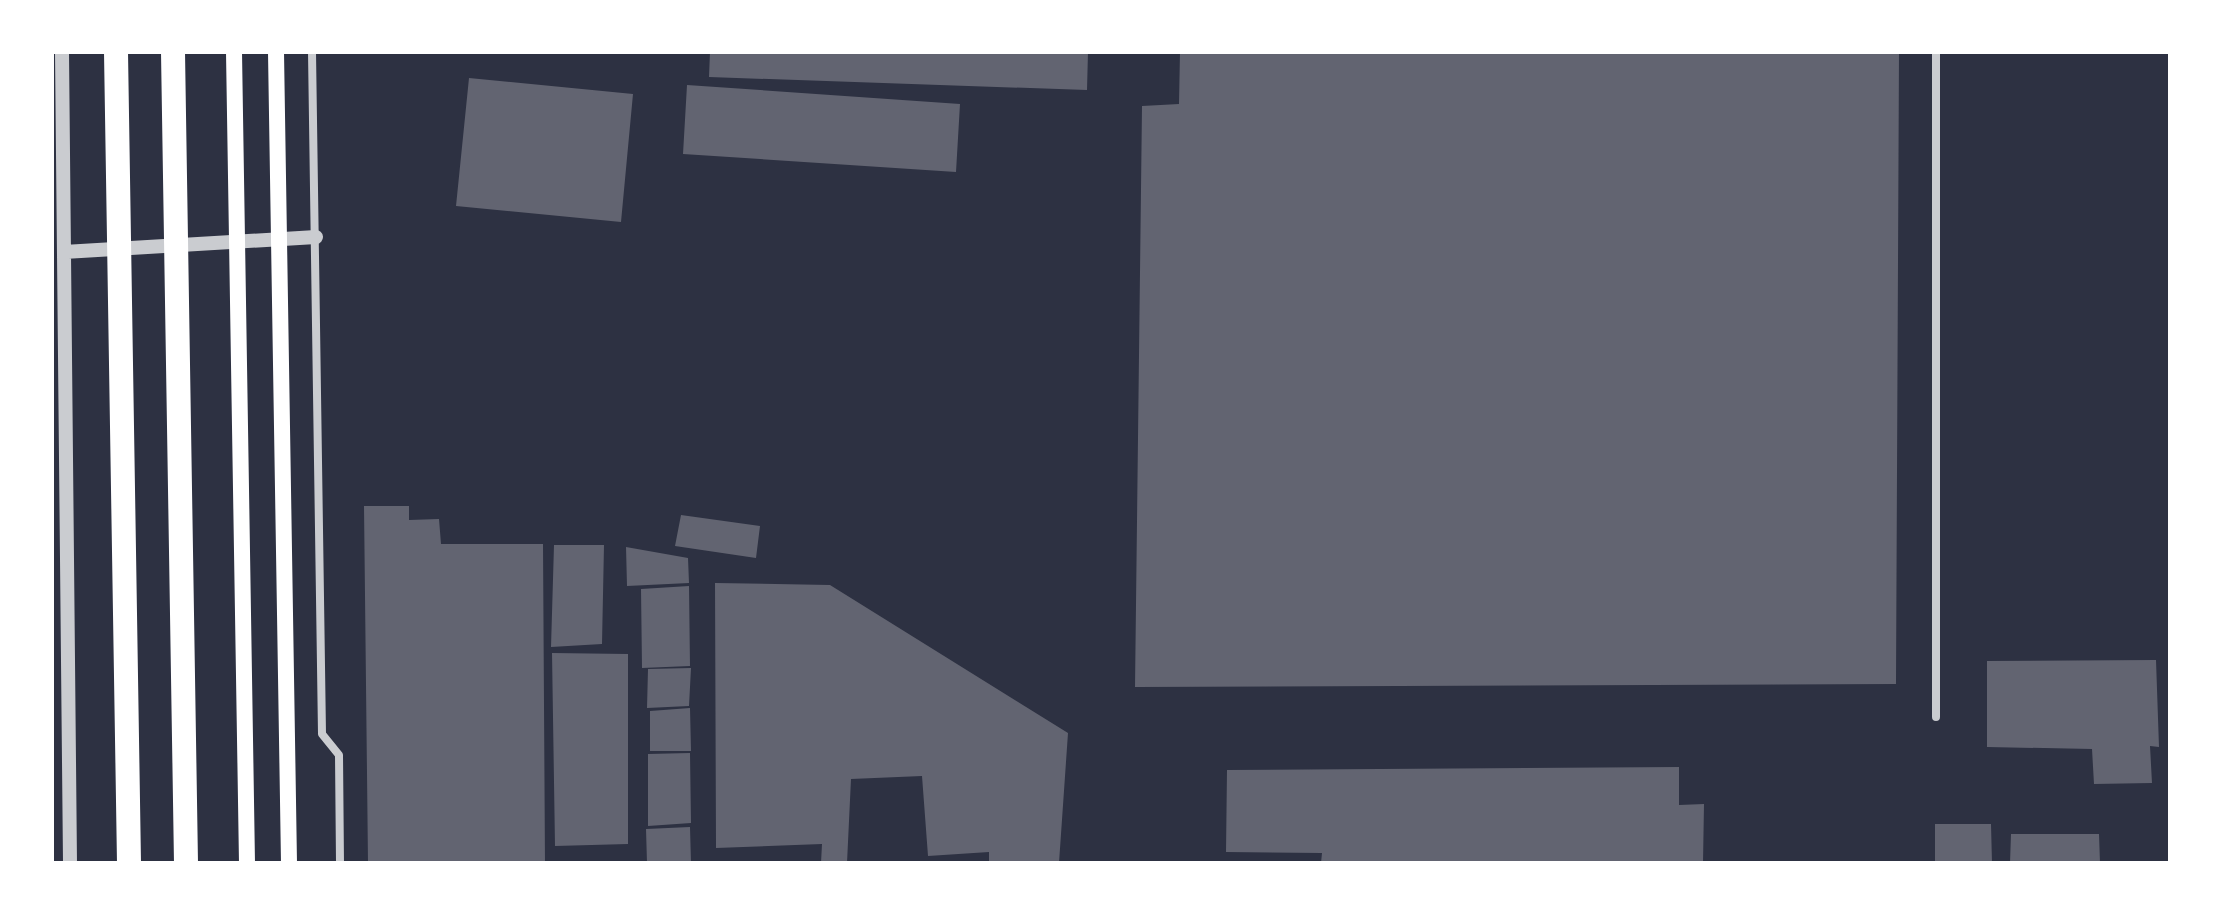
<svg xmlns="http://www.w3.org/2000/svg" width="2222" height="915" font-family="Montserrat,sans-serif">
  <rect width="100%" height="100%" fill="#2d3142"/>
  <path fill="#626471" d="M710 52H1088L1087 90 709 77Z
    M1180 52H1899L1896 684 1135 687 1142 106 1179 104Z
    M469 78 633 94 621 222 456 206Z
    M687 85 960 104 956 172 683 154Z
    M364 506H409V520L439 519 441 544H543L545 863H368Z
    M681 515 760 526 756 558 675 546Z
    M554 545H604L602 644 551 647Z
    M626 547 688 558 689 583 627 586Z
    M715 583 830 585 1068 733 1059 863H989V852L928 856 922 776 851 779 847 863H821L822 844 716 848Z
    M689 586 690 666 642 668 641 589Z
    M552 653 628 654V844L555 846Z
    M2156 660 2159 747 2150 746 2152 783 2094 784 2092 749 1987 747V661Z
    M691 668 689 706 647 708 648 669Z
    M690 708 691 751H650V711Z
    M690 753 691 823 648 826V754Z
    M1679 767V805L1704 804 1703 863H1321L1322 853 1226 852 1227 770Z
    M1935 824H1991L1992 863H1935Z
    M690 827 691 863H647L646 829Z
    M2011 834H2099L2100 863H2010Z"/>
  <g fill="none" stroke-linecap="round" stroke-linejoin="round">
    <path stroke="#caccd0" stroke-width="8" d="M312 52 322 734 339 755 340 863
      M1936 52V717"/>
    <path stroke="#caccd0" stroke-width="14" d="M62 52 70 863
      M64 252 316 237"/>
    <path stroke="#fff" stroke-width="16" d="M234 52 247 863
      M276 52 289 863"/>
    <path stroke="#fff" stroke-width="24" d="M116 52 129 863
      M173 52 186 863"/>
  </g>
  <rect width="2222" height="915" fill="none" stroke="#ffffff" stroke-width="108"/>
</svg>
